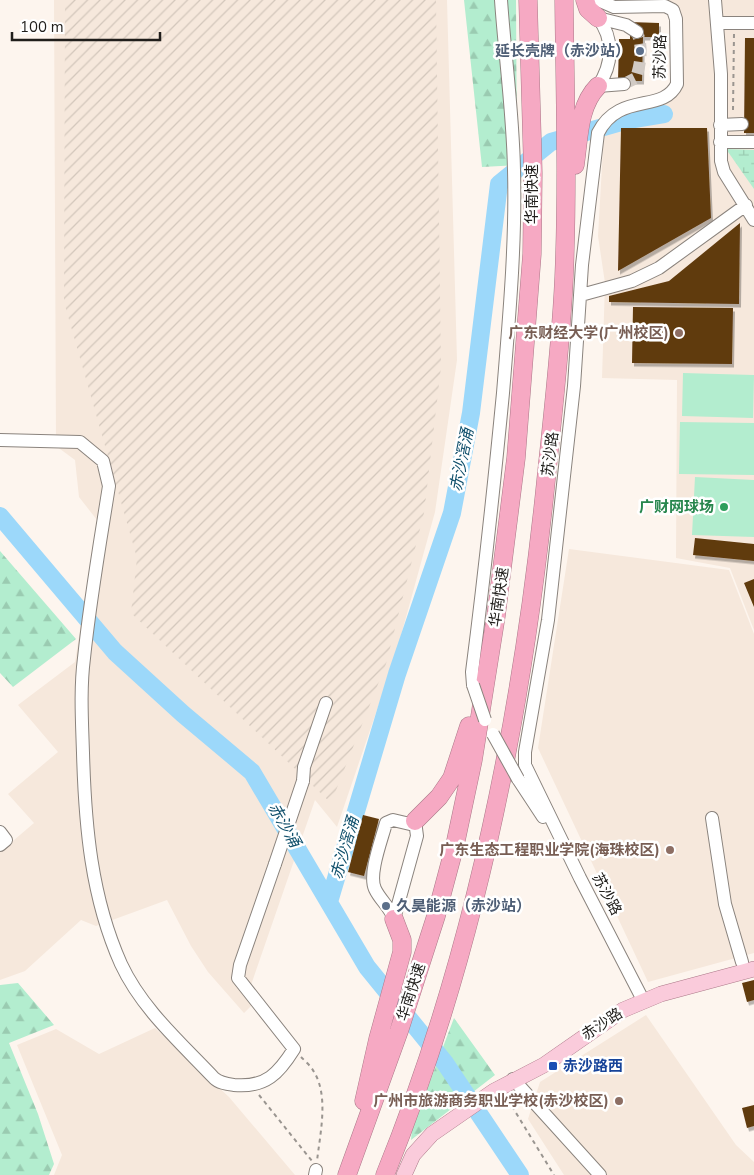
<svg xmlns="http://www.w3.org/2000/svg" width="754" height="1175" font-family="'Nunito Sans','Noto Sans SC',sans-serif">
  <defs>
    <pattern id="industrial-furrows" width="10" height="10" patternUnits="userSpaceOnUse" patternTransform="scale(1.25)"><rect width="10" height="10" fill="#f6e8dc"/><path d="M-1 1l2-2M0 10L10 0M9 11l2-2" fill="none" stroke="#d3c7bc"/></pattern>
    <pattern id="forest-firs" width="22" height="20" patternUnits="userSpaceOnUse" patternTransform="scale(1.25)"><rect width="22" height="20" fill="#b3edcf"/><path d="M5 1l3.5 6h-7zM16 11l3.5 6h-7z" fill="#9acbb1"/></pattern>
    <pattern id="wetland-marsh" width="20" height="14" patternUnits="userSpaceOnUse" patternTransform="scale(1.25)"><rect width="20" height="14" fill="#b3edcf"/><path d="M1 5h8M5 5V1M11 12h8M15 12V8" fill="none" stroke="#9acbb1"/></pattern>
    <filter id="shadow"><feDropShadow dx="2" dy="3.5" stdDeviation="0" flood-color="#0004"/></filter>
  </defs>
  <rect width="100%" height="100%" fill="#fdf5ee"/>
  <path fill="#f6e8dc" d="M54 0H447L457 360 435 512 395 657 337 827 315 800 251 985 255 1002 244 1013 208 972 191 946 167 900 96 926 81 920 25 971 0 980V852L34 823 8 794 58 752 18 705 75 662 97 520 79 497 75 460 56 446V441Z
    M602 0H754V630L730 568 676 558 677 380 602 378 605 283 598 236 604 131 620 114 676 96 678 9Z
    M569 549 729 570 754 634V953L648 982 538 748Z
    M646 1015 736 1145 754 1162V1175H564L528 1119 540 1082Z
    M155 1028 229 1097 295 1175H54L62 1155 17 1045 56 1029 99 1054Z"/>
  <path fill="url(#industrial-furrows)" d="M65 0H436L441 367 424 513 386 664 331 803 131 613 137 558 64 302Z"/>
  <path fill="#b3edcf" d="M683 373 754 375 753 418 682 416Z
    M680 422 754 423V475L679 474Z
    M695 477 754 480V537L692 535Z"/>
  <path fill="url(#forest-firs)" d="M464 0H516L517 165 482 167Z
    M0 551 76 639 13 687 0 673Z
    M18 983 54 1025 9 1043 38 1114 54 1164 49 1175H0V985Z
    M454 1018 495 1075 411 1140 412 1129Z"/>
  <path fill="url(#wetland-marsh)" d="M726 149 754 150V189Z"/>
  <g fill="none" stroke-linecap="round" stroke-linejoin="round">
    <path stroke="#9cd8fa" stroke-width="18" d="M0 516 115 652 183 714 252 772 367 967 445 1063 520 1175
      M329 902 397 674 452 513 471 413 499 184 551 142 628 120 664 114"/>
  </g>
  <path fill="#603a0e" filter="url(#shadow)" d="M630 22 659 23V37H643L642 81H618L619 39H630Z
    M745 38H754V133H744Z
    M621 128H707L711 218 618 271Z
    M740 223 739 304 609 302V296L669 281Z
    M633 307 733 308 732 364 632 363Z
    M695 538 754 544V561L693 555Z
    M754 579V607L744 583Z
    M363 815 379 819 364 876 348 872Z
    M754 980V1000L747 1002 742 983Z
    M754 1105V1126L747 1128 742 1108Z"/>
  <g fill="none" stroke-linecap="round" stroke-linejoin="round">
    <path stroke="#d1cac4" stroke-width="12" stroke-dasharray="12 6" stroke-linecap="butt" d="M624 84 636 78C641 62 643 47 637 32"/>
    <g stroke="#8a837d" stroke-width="14">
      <path id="minor" d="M598 0 614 7 665 6 673 10 676 19 677 84C663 114 619 91 598 133L582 265 574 386 548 620 525 752V765L580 878 643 1000
        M715 0 721 74V161L724 172 754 220
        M598 18C614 38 613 65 598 86
        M598 18 626 25 637 32
        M717 23H754
        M598 86 624 84
        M720 125 742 124
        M720 142H754
        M581 295 632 281 659 268 746 205
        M0 440 80 442 103 461 109 486C100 543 90 600 84 658 80 689 82 721 83 753 85 825 91 897 121 964 142 1009 180 1042 214 1078 219 1083 227 1084 234 1085 266 1088 279 1073 294 1049L238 978 240 965 275 864
        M473 685 472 672C484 579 494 486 503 393 509 319 516 244 514 170 513 113 505 57 501 0
        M518 779 543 817
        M303 781 304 767 326 703
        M712 818 725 904 742 962
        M393 820 410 824 415 821 417 836 394 919C390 907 380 900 375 889 368 874 382 839 386 823Z
        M0 832 6 840 0 845
        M513 1079 600 1175
        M315 1175 316 1170"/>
    </g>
    <g stroke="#ab7888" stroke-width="16">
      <path id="major" d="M404 1175 413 1155 432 1134 494 1091 544 1065 623 1010 661 994 754 969"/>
    </g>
    <g stroke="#ab7888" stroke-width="19">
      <path id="highway" d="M585 0 588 9 598 18
        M575 165C579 139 578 106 598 86
        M415 821 439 797 452 778 469 726
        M364 1101 378 1039 402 952V940L394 919
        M347 1175 399 1031 436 916 455 845 473 760 496 616 516 458 532 254 533 173 528 0
        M385 1175C475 954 522 717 546 480 553 412 561 345 564 277 568 184 565 92 564 0"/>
    </g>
    <path stroke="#9a9590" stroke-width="2" stroke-dasharray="4 4" stroke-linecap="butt" d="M733 110 734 34
      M301 1057C305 1061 311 1066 314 1072 329 1096 320 1134 317 1161
      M259 1095 312 1161
      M519 1100 513 1108 554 1175"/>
    <use href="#minor" stroke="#fff" stroke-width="12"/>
    <use href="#major" stroke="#facbdb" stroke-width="15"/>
    <use href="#highway" stroke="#f6a9c3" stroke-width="18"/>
    <g stroke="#8a837d" stroke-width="14" stroke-linecap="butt">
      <path id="minor-bridge" d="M473 685 485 720
        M493 734 518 779
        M275 864 303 781"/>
    </g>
    <use href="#minor-bridge" stroke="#fff" stroke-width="12"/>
  </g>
  <g fill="#5c6f8a" stroke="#fff" stroke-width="2">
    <circle cx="640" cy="51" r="5"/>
    <circle cx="386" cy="906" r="5"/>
  </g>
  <g fill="#8d6e63" stroke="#fff" stroke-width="2">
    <circle cx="679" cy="333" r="5"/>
    <circle cx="670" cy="850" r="5"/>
    <circle cx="619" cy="1101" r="5"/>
  </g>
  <circle fill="#2e9e5b" stroke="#fff" stroke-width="2" cx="724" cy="507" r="5"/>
  <rect fill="#1a4fb4" stroke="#fff" stroke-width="2" x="548" y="1061" width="10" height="10" rx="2.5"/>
  <g text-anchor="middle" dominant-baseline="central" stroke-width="5" stroke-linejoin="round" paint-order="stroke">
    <g font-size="15" font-weight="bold" fill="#4e5e75" stroke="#fff" text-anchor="end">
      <text x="630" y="51">延长壳牌（赤沙站）</text>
      <text x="396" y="906" text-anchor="start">久昊能源（赤沙站）</text>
    </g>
    <g font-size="15" fill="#201e1b" stroke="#fff">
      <text transform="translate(660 57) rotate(-89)">苏沙路</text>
      <text transform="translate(532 194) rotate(-90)">华南快速</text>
      <text transform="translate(550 454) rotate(-83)">苏沙路</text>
      <text transform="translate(499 597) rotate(-82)">华南快速</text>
      <text transform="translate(607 894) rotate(62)">苏沙路</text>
      <text transform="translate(411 992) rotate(-72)">华南快速</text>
      <text transform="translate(602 1024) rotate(-33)">赤沙路</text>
    </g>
    <g font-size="15" font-weight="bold" fill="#785e54" stroke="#fff" text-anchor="end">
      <text x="669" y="333">广东财经大学(广州校区)</text>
      <text x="660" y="850">广东生态工程职业学院(海珠校区)</text>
      <text x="609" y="1101">广州市旅游商务职业学校(赤沙校区)</text>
    </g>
    <g font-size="15" font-weight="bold" fill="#27864d" stroke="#fff" text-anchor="end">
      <text x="714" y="507">广财网球场</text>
    </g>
    <g font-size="15" font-weight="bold" fill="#164399" stroke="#fff" text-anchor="start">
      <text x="563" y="1066">赤沙路西</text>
    </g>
    <g font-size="16" font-style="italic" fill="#11506c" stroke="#fff">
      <text transform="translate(462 460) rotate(-79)">赤沙滘涌</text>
      <text transform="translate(284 825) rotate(60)">赤沙涌</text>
      <text transform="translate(345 848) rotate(-74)">赤沙滘涌</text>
    </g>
  </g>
  <path d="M12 32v8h148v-8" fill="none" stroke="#201e1b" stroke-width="2.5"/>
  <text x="20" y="32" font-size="15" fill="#201e1b" stroke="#ffffff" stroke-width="4" paint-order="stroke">100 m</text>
</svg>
